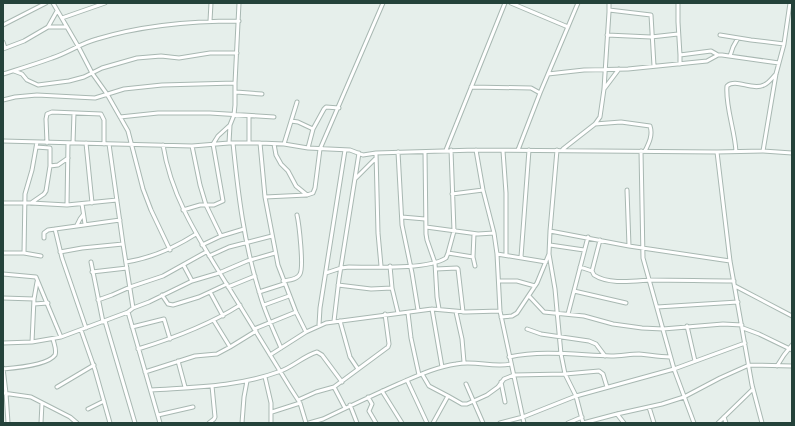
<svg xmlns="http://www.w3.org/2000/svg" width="795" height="426" font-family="'Open Sans',sans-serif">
  <rect width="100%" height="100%" fill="#e6efeb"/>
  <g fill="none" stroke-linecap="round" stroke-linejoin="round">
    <g stroke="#a8b8b2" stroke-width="5">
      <path id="minor" d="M53 3 78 46 92 73 107 94 128 131 143 189 151 210 170 250
        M511 3 568 27
        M678 3V22L680 55
        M609 10 651 15 654 66
        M62 18 105 3
        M210 21 211 3
        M3 25 46 3
        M48 27 57 11
        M607 35 651 37 678 34
        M720 35 751 40 784 44
        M3 42 5 48
        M3 49 24 41 48 27H67
        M730 56 733 47 738 38
        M680 64V55L711 51 718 55
        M14 71 22 74 27 80 38 85 69 81 84 77 102 68 137 58 161 56 179 58 210 53H237
        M3 74C19 69 36 64 52 58 68 53 81 43 97 39 143 25 191 21 239 21
        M548 74 584 70 628 69 707 61 718 55H722L779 63
        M471 87 531 88 540 93
        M604 89 619 69
        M236 92 262 94
        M3 100 15 97 37 95 95 98 124 89 162 85 235 83
        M249 116V143
        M120 117 158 113H210L274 117
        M291 121 298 122 313 129
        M595 124 621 122 650 126C653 135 649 143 645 151
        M3 141 192 146 229 143H260L284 144 308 148 350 150 363 155 376 153 476 150 717 152 763 151 792 153
        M47 143 46 119 47 114 52 112 101 114 104 120V144
        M73 143 74 113
        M86 143 92 203
        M229 143 230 125 234 115 235 105V83L239 3
        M233 143C238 193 244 243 259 291 264 311 273 329 281 348
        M260 143 265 197 278 265 296 312 306 332
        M109 144 123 244 133 308
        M274 144 276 155 281 164 288 171 296 186 307 195
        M284 144 297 102
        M163 145C171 198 201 242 229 288 249 321 270 355 291 389L300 403 306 423
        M192 146 200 185 206 205 221 236
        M308 148 313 129 324 109 326 107 339 108
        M563 149 595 124 600 117 604 89 609 12V3
        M446 150 505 3
        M476 150 483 190 494 233 497 254 500 311 524 423
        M518 150 540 93 578 3
        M557 150 550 231 549 254 555 289 561 354 565 374 576 396 583 423 617 414 662 404 684 397 720 378 749 365 792 366
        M503 151 506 193V255
        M641 151 643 258 674 369 694 423
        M763 151 776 74 784 44 790 3
        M398 152 402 225 412 273 418 310
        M425 152 426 234 427 240 435 263 437 297 439 309
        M717 152 730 261 752 385 762 423
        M736 152C735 130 725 106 727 86 736 78 752 91 764 85 769 83 772 78 776 74
        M376 153 378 233 381 266
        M50 166 58 165 68 158
        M355 179 375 159
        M627 190 629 246
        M452 194 483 190
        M265 197 307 195 313 193 315 188 320 149 383 3
        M3 203H31L67 205 117 200
        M31 203 44 194 46 191 50 166V148L36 147
        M82 204 85 224
        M67 205 68 143
        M183 210 200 205H214L223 201 213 144 218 136 230 125
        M402 217 425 219
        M77 225 80 219 83 215
        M426 227 478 234 494 233
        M55 229 62 258 86 328
        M550 231 629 246 730 261
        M474 234 473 257 475 266
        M44 238V233L48 230 120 220
        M600 240 592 271 594 275C609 285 634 281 651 280 679 280 707 281 734 281
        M202 245 221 236 244 229
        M550 245 584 250
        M60 252 82 248 123 244
        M3 253H24L41 256
        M24 253 25 194 32 170 37 142
        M448 253 473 257
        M497 254 546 262
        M209 256 229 247 272 236
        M521 257 529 150
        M91 262 103 322
        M126 262C152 258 174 248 196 234
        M184 266 192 281
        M580 267 592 271
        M436 269 457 268 458 269 463 312
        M92 272 127 268
        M326 273 341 268 349 267C372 267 427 270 446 258L448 253 454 231 451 150
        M3 274 36 277 61 337
        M283 281C288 280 297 280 300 274 304 267 299 224 297 215
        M499 281H517L535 286
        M338 285 371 289 392 288 390 266
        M735 286 792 316
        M228 287 255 276
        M392 288 398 313
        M574 291 626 303
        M210 292 223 316
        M259 292 284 284
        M162 295 168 304 173 305 199 297 227 284
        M529 296 544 312 584 316 613 324 642 328 663 329 723 324 742 325
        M3 298 34 299
        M98 300 112 295 130 287 163 276 206 252
        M34 304 48 303
        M264 305 289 296
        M657 307 738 302
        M432 309 442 367
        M128 312 160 423
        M456 312 462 339 464 362
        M408 313 411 338 419 375
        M568 314 588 237
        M501 317 512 316 517 313 537 283 549 254
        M105 321 135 423
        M214 321 230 347
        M334 321 339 279 359 153
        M340 321 350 357 358 369
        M319 325 320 308 345 150
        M687 326 695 361
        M132 327 164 319 170 339
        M743 328 759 334 792 350
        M254 329 296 312
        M527 329 541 334 589 341 596 344 605 356
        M81 330 95 370 110 423
        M32 342 34 299 37 282
        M3 343 32 342 61 337 128 312 133 308 149 302 192 281 219 273 247 261 275 253
        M138 349C174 338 209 325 240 305
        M270 355 306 332 326 323 432 309 466 312 500 311
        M509 357C543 350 577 355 611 356 621 356 630 354 639 354 650 355 659 357 670 357
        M178 361 185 387
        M777 366 784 355 792 345
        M3 368 6 393 8 423
        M3 369C15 368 48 365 55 355 57 350 54 344 53 339
        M145 372 195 356 217 354 230 347 256 331
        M422 374 429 386 448 396
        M265 377 271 403V423
        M407 380 427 423
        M501 382 505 402
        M466 384 483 423
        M57 387 94 365
        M334 387 345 408
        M151 390C193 387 237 387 278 372 292 368 303 356 317 352L322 355 342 382
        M382 391 402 423
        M3 393 31 397 70 417 77 423
        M368 397 372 404 369 411 376 423
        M298 400 316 392 334 387 388 347 389 344 385 314
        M350 405 357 423
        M649 407 654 423
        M88 409 104 401
        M272 412 300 403
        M617 414 624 423
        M158 415 193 407
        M724 417 726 423
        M41 423 42 403
        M209 423 214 419 215 417 212 386
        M242 423 244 397 247 381
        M309 423 323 419C348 407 373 395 398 384 417 376 436 367 456 364 475 360 493 368 511 364
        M433 423 448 396 462 404H467L487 395 498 387 504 379 514 375 565 374 599 371 603 374 607 387
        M500 423 523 417 576 396 674 369 745 343
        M568 423 582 417
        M718 423 753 389"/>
    </g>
    <use href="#minor" stroke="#fff" stroke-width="3"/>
  </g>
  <rect width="795" height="426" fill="none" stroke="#24423a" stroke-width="8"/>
</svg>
